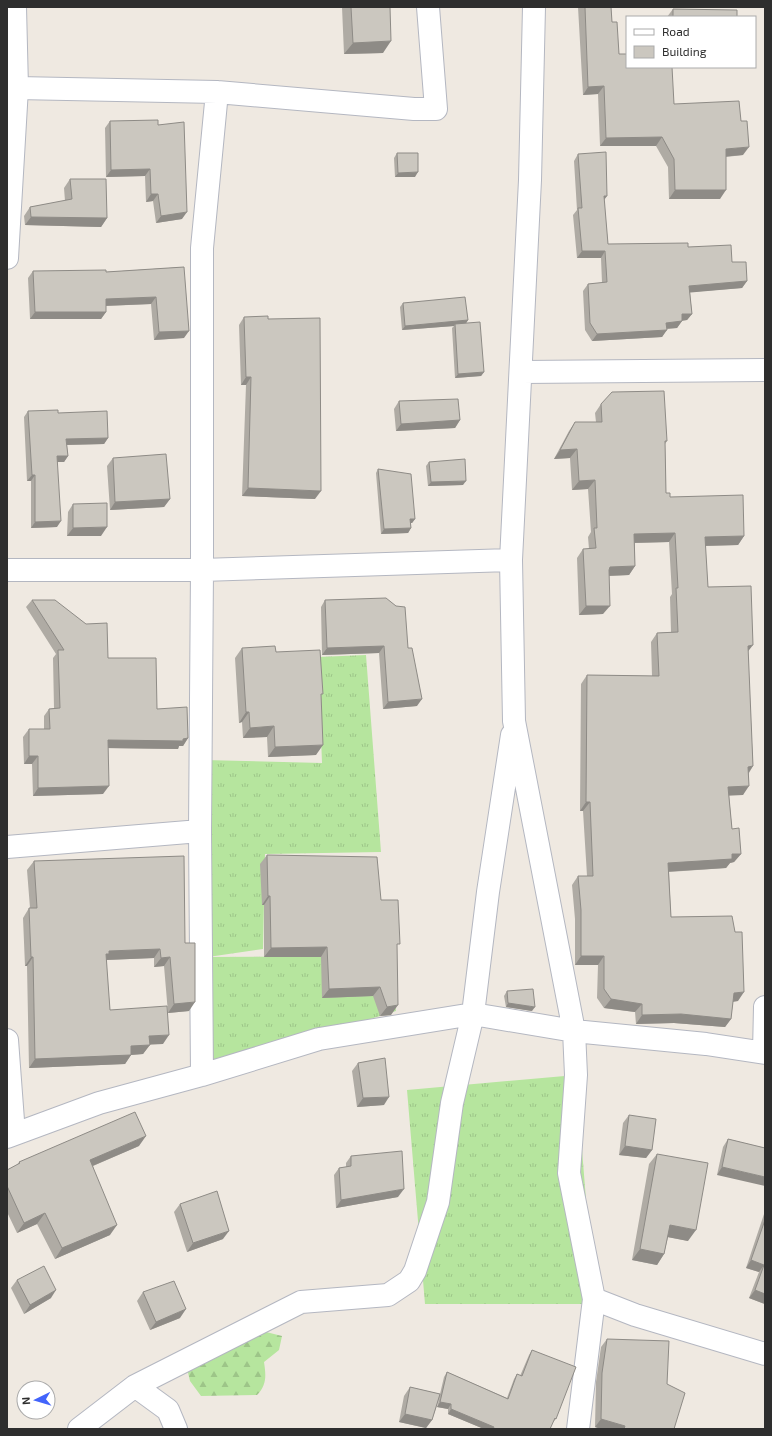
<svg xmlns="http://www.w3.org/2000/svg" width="772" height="1436" font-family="'Exo 2',sans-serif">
  <defs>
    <pattern id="grass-tufts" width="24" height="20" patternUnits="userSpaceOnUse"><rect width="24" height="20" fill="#b6e59e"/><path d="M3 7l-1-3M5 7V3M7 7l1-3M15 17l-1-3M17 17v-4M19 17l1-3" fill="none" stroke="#9dc588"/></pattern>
    <pattern id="forest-firs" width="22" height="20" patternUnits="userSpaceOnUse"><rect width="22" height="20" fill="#b6e59e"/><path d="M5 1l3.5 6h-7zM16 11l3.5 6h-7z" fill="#9dc588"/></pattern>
  </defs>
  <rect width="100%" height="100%" fill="#efe9e1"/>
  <path fill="url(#grass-tufts)" d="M366 655 381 852 265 854 263 949 208 957 391 956 396 1011 206 1070 204 760 322 763 318 657Z
    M576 1075 594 1299 590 1307 582 1304H425L407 1090Z"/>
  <path fill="url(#forest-firs)" d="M254 1329 282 1336 279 1350 264 1362C266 1375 267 1385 257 1395L201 1396 190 1381 186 1364Z"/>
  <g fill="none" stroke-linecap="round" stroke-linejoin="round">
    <g stroke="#b4b7c1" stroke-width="24">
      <path id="minor" d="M534 7 530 180 511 560 514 721 574 1031 576 1075 569 1173 594 1299 578 1429
        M17 88 217 92 414 109H436L428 7
        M7 258 17 88 15 7
        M522 372 765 370
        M7 570H202L511 560
        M7 847 200 831
        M7 1040 14 1134
        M764 1052 765 1007
        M202 1075 200 831 202 570V248L217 92
        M7 1137 99 1103 202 1075 319 1039 473 1014 574 1031 706 1044 765 1053
        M594 1299 635 1315 765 1354
        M135 1386 168 1410 176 1429
        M79 1429 135 1386 301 1302 388 1295 409 1281 415 1271 438 1202 452 1103 473 1014 488 892 512 735"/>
    </g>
    <use href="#minor" stroke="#fff" stroke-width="22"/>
  </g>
  <path fill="#afaba4" d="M342 7H390L383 53 344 54Z
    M578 7H611L612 22 619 54 674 104 743 155 726 157 720 199H669L668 167 656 146H600L598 94 583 95Z
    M673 9 737 17H667Z
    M110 121 158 125 182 219 156 223 153 201 146 202 145 176 106 177 105 128Z
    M397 153 415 177H395L394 158Z
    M578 154 604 201 608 244 688 247 732 262 747 281 742 288 690 292 692 314 687 320 682 321 677 328 667 329 662 337 592 341 585 330 583 291 588 284 602 283 601 258H577L573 215 577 210 574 161Z
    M70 179 107 218 101 227 25 225 24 216 30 207 65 201 64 188Z
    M184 267V338L154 340 151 304 106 306V312L101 319H30L28 278 33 271 106 272Z
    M403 303 468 320 466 323 484 372 481 376 455 378 452 328 454 326 402 330 400 307Z
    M244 317 315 499 242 496 246 385H241L239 325Z
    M399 401 460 420 455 428 396 431 394 409Z
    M601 404 667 441 665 444 666 493 670 497 744 536 738 545 705 546 708 587 748 652 753 766 749 773 743 795H729L732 829 741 854 734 862 730 863 726 868 669 872 671 917 738 1001 733 1002 731 1019 725 1027 674 1023 636 1024 635 1012 604 1008 597 998 598 965H575V919L572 885 578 876H587L583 811H580L581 684 587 675 652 676 651 642 657 633 671 632 670 597 672 594 669 542 635 543V566L629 575 609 576 603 614 579 615 577 558 583 549H589L588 537 591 532 588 489 572 490 570 458 554 459 569 431 575 422H596L595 413Z
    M28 411 58 413 108 438 104 444 67 445 68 456 64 462H57V527L31 528V481H27L24 417Z
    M113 458 170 499 164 507 110 510 107 466Z
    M429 462 463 485 428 486 426 466Z
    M378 469 415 519 412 523H411V528L408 533 381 534 376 473Z
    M73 504 101 536H67L68 512Z
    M32 600 108 658 157 709 188 738 183 746H179L178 749 108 748 103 794 33 796 32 764H24L23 737 29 729H44V716L49 709 54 708 53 658 56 654 26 607Z
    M325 600 408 648 417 706 383 709 379 653 322 655 321 607Z
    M242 648 276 652 321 697 316 755 268 757 267 737 243 738 242 722 239 723 235 658Z
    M267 855 381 900 397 948 391 1015 380 1016 373 996 322 998 321 957H264V905H262L260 864Z
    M34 861 185 943 189 1011 168 1013 164 966 154 967V958L106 960 110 1010 163 1044H150L143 1054 131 1055 125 1064 29 1068 27 966H25L23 918 29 908H30L27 870Z
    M507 991 532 1011 506 1007 504 996Z
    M358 1063 384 1105 357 1107 352 1071Z
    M629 1115 652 1150 646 1158 619 1155 623 1123Z
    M728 1139 765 1148 717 1175 723 1147Z
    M139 1146 93 1166 110 1235 55 1259 37 1224 17 1233 7 1212V1170L17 1165 19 1162Z
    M657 1154 688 1241 668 1237 664 1254 657 1265 632 1260 649 1164Z
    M351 1156 398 1197 336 1208 334 1175 339 1168 346 1167V1163Z
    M180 1204 223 1239 187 1252 174 1212Z
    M765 1211V1304L749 1298 759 1272 746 1268Z
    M17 1280 51 1298 24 1314 11 1288Z
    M143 1292 180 1318 150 1330 137 1301Z
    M607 1339 667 1384 674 1429H601L595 1427 596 1382 601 1347Z
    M532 1350 556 1419 552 1423 550 1429H484L448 1414V1409L437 1407 440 1396 432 1420 426 1428 399 1422 404 1396 410 1387 440 1394 444 1377 447 1372 507 1398 514 1379 517 1374 520 1376 529 1355Z"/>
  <path fill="#8e8b86" d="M391 41 383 53 344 54 353 43Z
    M604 86 598 94 583 95 588 87Z
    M662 137 656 146H600L606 138Z
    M749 147 743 155 720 157 726 149Z
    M150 169 145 176 106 177 111 170Z
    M418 172 415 177H395L398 173Z
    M675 190H726L720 199H669Z
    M151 194H158L153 201 146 202Z
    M604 196H607L602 203Z
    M187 212 182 219 156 223 161 216Z
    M31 217 107 218 101 227 25 225Z
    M582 251H605L601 258H577Z
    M747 281 742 288 685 293 689 286Z
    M156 297 151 304 101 306 106 299Z
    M35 312H106L101 319H30Z
    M682 314H692L687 320 677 321Z
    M468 320 465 325 455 324 454 326 402 330 405 326Z
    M682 321 677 328 661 329 666 323Z
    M667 330 662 337 592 341 597 334Z
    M189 331 184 338 154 340 159 332Z
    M484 372 481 376 455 378 458 374Z
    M246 377H251L246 385H241Z
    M460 420 455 428 396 431 401 424Z
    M108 438 104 444 62 445 66 439Z
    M577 449 570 458 554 459 560 450Z
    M57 456H68L64 462H53Z
    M32 475H35L31 481H27Z
    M595 480 588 489 572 490 579 481Z
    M466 481 463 485 428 486 431 482Z
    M248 488 321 491 315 499 242 496Z
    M170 499 164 507 110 510 115 502Z
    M410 519H415L412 523H407Z
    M61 521 57 527 31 528 35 522Z
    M107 527 101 536H67L73 528Z
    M411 528 408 533 381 534 384 529Z
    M675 533 669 542 628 543 634 534Z
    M744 536 738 545 699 546 705 537Z
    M635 566 629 575 604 576 610 567Z
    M586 606H610L603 614 579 615Z
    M753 645 746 654 748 646Z
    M384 646 379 653 322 655 327 648Z
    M422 699 417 706 383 709 388 702Z
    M246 712H249L242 722 239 723Z
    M274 726 267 737 243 738 250 728Z
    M188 738 183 746H179L178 749 103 748 108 740Z
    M323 745 316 755 268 757 275 747Z
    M29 756H38L32 764H24Z
    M753 766 747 775 748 767Z
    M109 786 103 794 33 796 38 788Z
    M749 786 743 795 722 796 728 787Z
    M586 802H590L583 811H580Z
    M732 854H741L734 862 730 863 726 868 662 872 668 863Z
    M268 896H270L264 905H262Z
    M327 947 321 957H264L271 948Z
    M160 949 154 958 105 960 106 954 109 951Z
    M581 956H604L598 965H575Z
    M31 957H33L27 966H25Z
    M170 957 164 966 154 967 161 958Z
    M380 987 373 996 322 998 329 989Z
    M744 992 738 1001 728 1002 734 993Z
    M611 999 642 1004 635 1012 604 1008Z
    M195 1002 189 1011 168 1013 174 1004Z
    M508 1003 535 1007 532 1011 506 1007Z
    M398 1005 391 1015 380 1016 387 1007Z
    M681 1014 731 1019 725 1027 674 1023 636 1024 642 1015Z
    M169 1035 163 1044 143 1045 149 1036Z
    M150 1045 143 1054 130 1055H131L125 1064 29 1068 35 1059 131 1046Z
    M389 1097 384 1105 357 1107 363 1098Z
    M146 1136 139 1146 83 1170 90 1160Z
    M625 1146 652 1150 646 1158 619 1155Z
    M722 1167 765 1177V1186L717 1175Z
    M404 1189 398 1197 336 1208 341 1200Z
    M45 1213 37 1224 17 1233 24 1223Z
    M117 1225 110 1235 55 1259 62 1248Z
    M670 1225 696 1230 688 1241 662 1236Z
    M229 1231 223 1239 187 1252 193 1243Z
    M640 1249 664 1254 657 1265 632 1260Z
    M751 1260 764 1265 759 1272 746 1268Z
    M56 1290 51 1298 24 1314 30 1305Z
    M755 1290 765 1294V1304L749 1298Z
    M186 1309 180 1318 150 1330 156 1322Z
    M440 1402 451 1404 448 1409 437 1407Z
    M451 1409 494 1427 492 1429H484L448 1414Z
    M405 1414 432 1420 426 1428 399 1422Z
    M601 1419 625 1426 623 1429H601L595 1427Z"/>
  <path fill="#cbc7bf" stroke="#8e8b86" d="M351 7H390L391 41 353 43Z
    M585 7H611L612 22H617L619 54H627V67H672L674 104 739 101 741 121H747L749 147 726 149V190H675L674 159 662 137 606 138 604 86 588 87Z
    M673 9 737 10V17H673Z
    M158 120V125L184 122 187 212 161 216 158 194H151L150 169 111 170 110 121Z
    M606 152 607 196H604L608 244 688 243V247L731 245 732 262H746L747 281 689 286 692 314H682V321L666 323 667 330 597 334 590 323 588 284 607 282 605 251H582L578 208H582L578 154Z
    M397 153H418V172L398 173Z
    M70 179H106L107 218 31 217 30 207 72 199Z
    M184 267 189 331 159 332 156 297 106 299V312H35L33 271 106 270V272Z
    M465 297 468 320 405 326 403 303Z
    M268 316V319L320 318 321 491 248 488 251 377H246L244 317Z
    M480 322 484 372 458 374 455 324Z
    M664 391 667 441H665L666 493H670V497L743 495 744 536 705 537 708 587 751 586 753 645 748 646 753 766 748 767 749 786 728 787 732 829 739 828 741 854H732V859L668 863 671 917 732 916 735 932H742L744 992 734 993 731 1019 681 1014 642 1015V1004L611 999 604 989V956H581V910L578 876H593L590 802H586L587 675 659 676 657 633 678 632 676 588H678L675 533 634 534 635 566 610 567 609 570 610 606H586L583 549 596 548 594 528H597L595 480 579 481 577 449 560 450 575 422H602L601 404 612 392Z
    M458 399 460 420 401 424 399 401Z
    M58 410V413L107 411 108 438 66 439 68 456H57L61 521 35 522V475H32L28 411Z
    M166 454 170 499 115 502 113 458Z
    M465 459 466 481 431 482 429 462Z
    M378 469 411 474 415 519H410L411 528 384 529Z
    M107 503V527L73 528V504Z
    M386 598 396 606 405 607 408 648H412L422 699 388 702 384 646 327 648 325 600Z
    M32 600H55L86 624 107 623 108 658H156L157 709 187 707 188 738 183 739V741L108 740 109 786 38 788V756H29V729H50L49 709 60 708 58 650H64Z
    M275 646 276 652 320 650 323 694H321L323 745 275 747 274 726 250 728 249 712H246L242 648Z
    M267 855 377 857 381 900H398L400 944H397L398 1005 387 1007 380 987 329 989 327 947 271 948 270 896H268Z
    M184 856 185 943H195V1002L174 1004 170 957 161 958 160 949 109 951V954H106L110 1010 167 1006 169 1035 149 1036 150 1045 131 1046V1055L35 1059 33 957H31L29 908H37L34 861Z
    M533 989 535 1007 508 1003 507 991Z
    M385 1058 389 1097 363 1098 358 1063Z
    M135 1112 146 1136 90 1160 117 1225 62 1248 45 1213 24 1223 7 1186V1170L20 1163 19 1162Z
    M629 1115 656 1119 652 1150 625 1146Z
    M728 1139 765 1148V1177L722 1167Z
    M402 1151 404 1189 341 1200 339 1168 351 1166V1156Z
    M657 1154 708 1163 696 1230 670 1225 664 1254 640 1249Z
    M217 1191 229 1231 193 1243 180 1204Z
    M765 1220V1294L755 1290 764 1265 751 1260Z
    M44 1266 56 1290 30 1305 17 1280Z
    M174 1281 186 1309 156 1322 143 1292Z
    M607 1339 669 1341 667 1384 685 1393 674 1429H624L625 1426 601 1419 602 1373Z
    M532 1350 576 1367 556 1419 555 1418 550 1429H493L494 1427 451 1409V1404L440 1402 447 1372 508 1399 517 1374 522 1376Z
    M410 1387 440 1394 432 1420 405 1414Z"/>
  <rect width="772" height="1436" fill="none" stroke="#2e2e2e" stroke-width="16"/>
  <rect x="626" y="16" width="130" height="52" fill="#ffffff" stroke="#ababab"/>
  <rect x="634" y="29" width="20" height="6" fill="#ffffff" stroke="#ababab"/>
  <text x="662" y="36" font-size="12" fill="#2e2e2e">Road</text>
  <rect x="634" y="46" width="20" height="12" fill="#cbc7bf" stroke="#ababab"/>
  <text x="662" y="56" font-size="12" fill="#2e2e2e">Building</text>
  <g transform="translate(36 1400) rotate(265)"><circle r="19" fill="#ffffff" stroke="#ababab"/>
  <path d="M0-3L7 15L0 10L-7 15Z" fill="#4264fb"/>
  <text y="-6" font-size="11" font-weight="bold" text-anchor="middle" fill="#2e2e2e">N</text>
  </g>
</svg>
